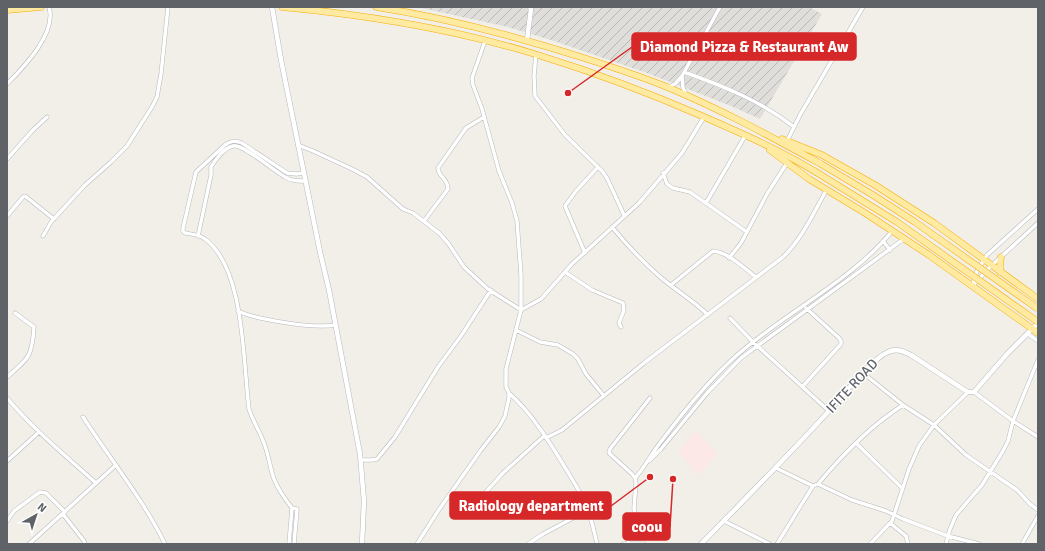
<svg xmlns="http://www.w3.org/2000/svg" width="1045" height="551" font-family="Signika,sans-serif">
  <defs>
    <pattern id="industrial-furrows" width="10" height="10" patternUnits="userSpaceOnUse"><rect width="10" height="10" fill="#e0deda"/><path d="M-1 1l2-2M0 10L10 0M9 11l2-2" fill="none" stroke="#b9b8b5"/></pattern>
  </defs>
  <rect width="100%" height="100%" fill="#f1efe8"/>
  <path fill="url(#industrial-furrows)" d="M417 7H809L822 14 760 119 731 106 647 73 551 40 508 27Z"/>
  <path fill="#fce8e6" d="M695 431 718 453 698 476 678 451Z"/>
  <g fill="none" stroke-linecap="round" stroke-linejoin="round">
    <g stroke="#b5b8bc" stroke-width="4.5">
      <path id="minor" d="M536 54 534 76 535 96 565 135 602 171 607 178 624 215
        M684 72C723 86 761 101 794 127
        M682 76 683 88 686 94
        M7 84C24 67 57 33 49 7
        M668 87 675 84 682 76 720 7
        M787 141 800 115 863 7
        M298 145 313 151 352 169 367 177 403 209 413 213 439 233 448 243 464 267 488 289 521 310 541 299 572 264 639 203 682 153 704 117
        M7 159 33 130 47 117
        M663 173 667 184 673 188 690 192 747 232
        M706 203 745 136
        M7 216 23 197 25 196 54 219
        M424 221 448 189C448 178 438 177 438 168L466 128 484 117
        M612 227C626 244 642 261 659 276 675 290 693 300 708 315
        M43 236 51 222 85 185 111 162 127 146 152 107 157 97 161 74 168 7
        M198 236 211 175V167C215 160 224 148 233 146 242 143 275 172 285 177 291 181 298 181 306 181
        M883 241 890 250
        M585 253 565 206 576 191 598 167
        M729 258 741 243 767 194 787 163
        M565 272 592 290 623 303 624 310 619 323 621 327
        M671 285 713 251C728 252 745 269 756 277
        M973 285 991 266 1038 223
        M972 286 977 271 987 255 1038 209
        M238 311C257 320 316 329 336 325
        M730 318 753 342 829 411
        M516 330 540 342 558 345 573 354 578 359 586 374 604 396
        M1028 334 1038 341
        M863 373 903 405 934 425 966 455 1017 490 1030 504 1038 510
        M7 377C29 358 32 357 34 327L15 313
        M803 386 841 344V341L839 338 806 308
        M974 392 1013 421 1038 437
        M509 393C533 414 552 446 569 474 574 483 581 493 585 503 591 516 594 530 597 544
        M7 398C34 430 65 455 96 483
        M83 417C110 459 143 499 165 544
        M546 438 562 430 644 363 783 257C802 239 814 212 827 189
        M856 443 902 488
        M361 460H371L377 459 395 437 438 367 461 336 491 290
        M7 461 39 432
        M649 461 661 449 707 393 741 358 905 238
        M776 468 813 486 818 484 852 500 886 511 903 519 948 536 979 544
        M635 478C645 467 651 454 660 443 683 412 707 382 736 356 784 313 852 281 893 230
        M818 484C843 454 870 426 903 405
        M476 503 503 473 544 436
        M63 514 84 541 85 544
        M7 521 14 511 40 492 46 493 65 512
        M724 521 770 544
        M890 523 906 536 908 544
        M29 544 116 465
        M289 544 292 508
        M294 544 297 509 292 508C285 499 278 490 274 479 270 468 269 457 265 446 261 433 253 422 249 409 243 363 245 268 205 239 200 235 192 234 185 233L183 231V228L196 172 225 145C231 141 235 140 242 143L287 173 296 174 304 173
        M417 544 438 511 481 450 499 427 505 416 509 398V393L506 387V369L521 310V275L517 221 512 203 499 171 482 109 473 85 472 78 485 41
        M528 544 543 534 588 510
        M623 544H644
        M628 544 629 537 636 524 634 508 636 483 635 478 632 474 609 453 610 449 650 398
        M777 544 813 486
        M870 544 892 521 909 469 919 446 934 425 968 392
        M946 544 950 529 956 515 982 485 1003 451 1008 441 1013 421 1038 360
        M1022 544 1038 516"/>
    </g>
    <g stroke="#b5b8bc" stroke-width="5.5">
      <path id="tertiary" d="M272 7 281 60 320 252 329 290 360 454 364 501 362 544
        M527 40 531 9 530 7
        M701 544C744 500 787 457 828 412 842 397 870 360 888 352 896 348 903 351 911 355L963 389 968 392H974L1007 354 1038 323"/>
    </g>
    <g stroke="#f9ab00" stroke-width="7">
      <path id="trunk" d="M282 7C367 15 459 30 541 56 596 73 649 93 702 116 741 133 780 150 816 172
        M376 7C447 18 515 36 584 58 612 67 640 76 667 87 720 109 770 136 821 164
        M7 10 41 7
        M782 139 822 155 875 185 934 223 1038 299
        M770 150 809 179 865 213 929 255 1038 333
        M1000 272V265L1001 257"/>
    </g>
    <use href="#minor" stroke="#fff" stroke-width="3.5"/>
    <use href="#tertiary" stroke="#fff" stroke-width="4.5"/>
    <use href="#trunk" stroke="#feeaa1" stroke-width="6"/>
    <g stroke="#f9ab00" stroke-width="7" stroke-linecap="butt">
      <path id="trunk-bridge" d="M821 164 873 195 915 222 1038 309
        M816 172 897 222 1038 322"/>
    </g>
    <use href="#trunk-bridge" stroke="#feeaa1" stroke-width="6"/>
  </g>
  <g text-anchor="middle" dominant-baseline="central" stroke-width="3" stroke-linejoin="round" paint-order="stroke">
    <g font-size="14" fill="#5f6368" stroke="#fff">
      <text transform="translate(852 386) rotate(-47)">IFITE ROAD</text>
    </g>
  </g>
  <path fill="none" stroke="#d62828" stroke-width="1.5" d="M568 93L632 47M650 477L611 506M673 479L670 527"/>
  <g fill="#d62828" stroke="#fff" stroke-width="1.5">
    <circle cx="568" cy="93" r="4"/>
    <circle cx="650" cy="477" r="4"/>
    <circle cx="673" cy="479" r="4"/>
  </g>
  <g fill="#d62828" stroke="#d62828" stroke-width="1.5">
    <rect x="632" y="33" width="224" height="27" rx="4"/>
    <rect x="450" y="492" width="161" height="27" rx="4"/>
    <rect x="623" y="513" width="47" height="27" rx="4"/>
  </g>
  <g font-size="15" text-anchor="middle" font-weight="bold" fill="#fff">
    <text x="744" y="52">Diamond Pizza &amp; Restaurant Aw</text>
    <text x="531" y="511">Radiology department</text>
    <text x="647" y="532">coou</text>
  </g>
  <rect width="1045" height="551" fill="none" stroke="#5f6368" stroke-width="16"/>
  <g transform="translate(36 515) rotate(39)" stroke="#ffffff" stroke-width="3" paint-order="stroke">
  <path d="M0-3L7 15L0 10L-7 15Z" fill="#5f6368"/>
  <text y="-6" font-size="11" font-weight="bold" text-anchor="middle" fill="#5f6368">N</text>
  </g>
</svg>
